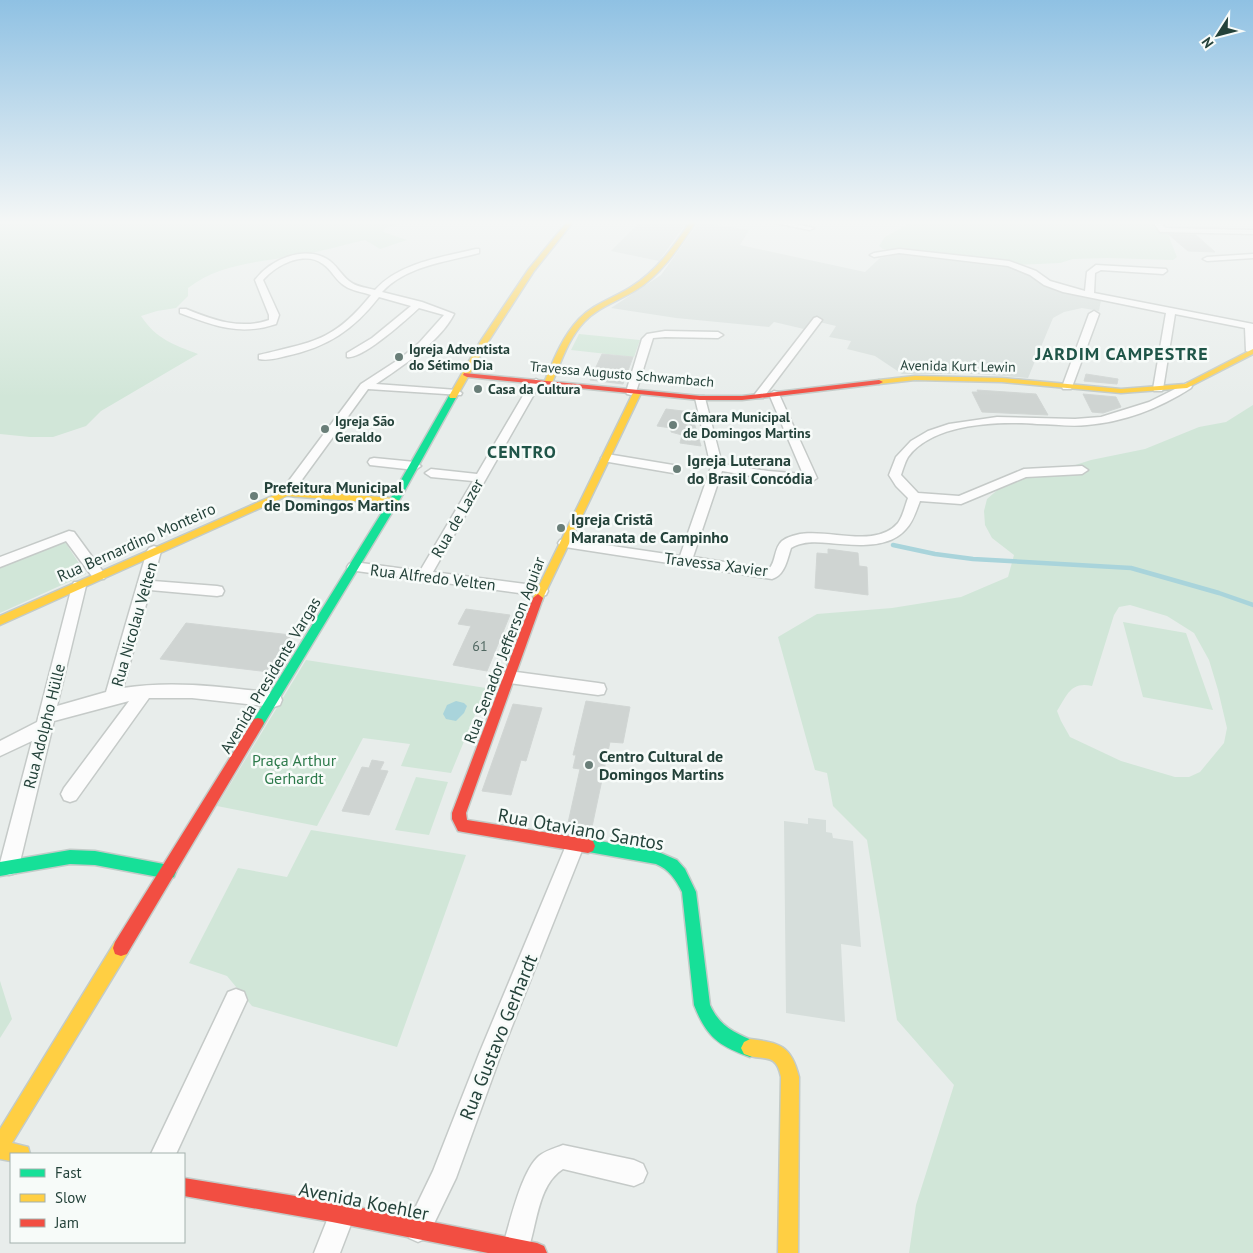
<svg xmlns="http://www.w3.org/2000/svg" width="1253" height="1253" font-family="'PT Sans',sans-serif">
  <rect width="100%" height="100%" fill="#e8edeb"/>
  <path fill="#d6dedb" d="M640 222H687L659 261 611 251Z
    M699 222 749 230 740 245 865 272 880 258 898 254 1014 268 1060 292 1101 300 1099 311 1082 308 1064 312 1053 318 1028 378 978 374H902L875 356 847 349 851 341 829 337 836 326 811 320 804 329 774 322 769 327 676 318 611 308 661 275Z
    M808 818 826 820V832L832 833 833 838 853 841 861 947 841 944 845 1022 786 1013 784 821 808 824Z"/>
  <path fill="#d1e6d8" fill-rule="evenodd" d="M0 222H408L386 228 383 232 407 240 380 249 365 240C345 244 325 251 305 254 265 262 221 262 188 288V296L176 308 157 311 141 316C156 339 174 345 198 354L101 411 86 426 53 437H30L0 434Z
    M912 222H1163L1177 257 1173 260 1107 258 1073 259 1060 263 1014 265 916 256 883 249 879 246 885 237Z
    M579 334 640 340 634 357 571 350Z
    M1253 405V1253H909L916 1205 954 1085 897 1020 867 840 833 806 827 773 815 770 778 637 817 614 892 608 961 597 1008 577 1014 555 992 538 985 525 984 511 987 499 1009 480 1069 467 1091 460 1145 449 1199 427 1226 422ZM1130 605 1167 616 1194 633 1209 660 1218 690 1227 728 1224 743 1200 772 1189 777H1175L1121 761 1070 737 1061 721 1057 711C1067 695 1071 681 1092 686L1114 615 1119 607Z
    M63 539 86 574 0 613V566Z
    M1123 622 1186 633 1213 710 1143 697Z
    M306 660 486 688 451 773 401 766 410 744 363 738 317 826 217 806Z
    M416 777 448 782 429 835 395 830Z
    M311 830 466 855 397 1047 252 1006 227 976 189 963 238 868 287 877Z
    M0 981 12 1019 0 1038Z"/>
  <path fill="#a9d4db" d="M456 701 464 703 467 706 464 713 456 721 446 719 443 714 447 705Z"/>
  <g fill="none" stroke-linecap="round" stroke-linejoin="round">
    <path stroke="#a9d4db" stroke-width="4.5" d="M893 545 935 554 973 559 1131 568 1219 593 1253 605"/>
  </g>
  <path fill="#cfd4d2" stroke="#d1d6d4" d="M1168 234 1196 235 1215 252 1188 251Z
    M602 354 633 357 623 384 590 380Z
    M1086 374 1118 379 1117 384 1084 381Z
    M977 390 1036 394 1048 415 982 412 972 392H978Z
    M1083 394 1116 397 1121 407 1103 413 1092 412Z
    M666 409 691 412 701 446 680 443 682 435 671 432V428L657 426Z
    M828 549 858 553 859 566 867 567 868 595 815 588 817 553 828 554Z
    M466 609 510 615 487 671 453 665 471 626 458 624Z
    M186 623 291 635 269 672 160 659Z
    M586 701 630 707 623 743 610 742 592 827 568 823 580 769 573 768 576 755H573Z
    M513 704 542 708 526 761 521 760 511 795 482 791Z
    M372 760 384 762 380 770 388 771 369 815 342 811 362 767 369 768Z"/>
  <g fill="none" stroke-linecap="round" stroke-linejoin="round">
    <g stroke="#c5cac8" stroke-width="3">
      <path id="street" d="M770 222H786L814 228 810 230Z
        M1153 222H1161L1165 228 1253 230V234L1163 232H1160Z
        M476 249H479V253C446 262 406 266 382 292L422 302 454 314C440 342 401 367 376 384L457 390 462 393 461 395 368 389 290 496H282L280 493 282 490 361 384 401 358 419 343 444 315 419 308C407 319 362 360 347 357V353L372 338 411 306 379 297C353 330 328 347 286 356 278 358 268 361 259 359V355C313 342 334 341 371 295 363 292 352 291 345 286 336 281 332 270 323 264 304 250 276 265 263 280L279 315 276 324C240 336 214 326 180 313V309H186C213 320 240 330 269 320V315L255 280C270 260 303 245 327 259 336 264 341 275 349 281 356 287 367 288 375 290 399 263 442 257 476 249Z
        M899 249 1009 261 1036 271 1050 281 1085 291 1087 272 1096 265 1166 269 1167 271 1163 274 1101 270 1095 273 1094 293 1253 324V353L1246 351 1245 328 1175 314 1163 389 1162 391H1154L1153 389 1166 313 1063 292 1044 285 1030 275 1008 266 899 253 874 257 870 255 874 253Z
        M1253 254V258L1207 261 1203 259 1207 257Z
        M1094 311 1099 314 1072 387 1071 389H1063L1062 387 1089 314Z
        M817 317 822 320 763 398H755L754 396 755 394 814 318Z
        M665 331 718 332 723 335 718 338 665 337 653 338 636 392 631 395 627 394 626 392 642 339 647 334Z
        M536 379 541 382 433 572 541 586 546 587 548 591 546 595 541 596 349 570 347 567 349 564 354 562 420 571 473 481 431 477 425 473 431 469 477 474 531 382Z
        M1187 383 1192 386 1191 388C1160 408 1124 422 1087 425 1070 427 1054 424 1037 424 999 421 933 423 908 457 905 462 903 469 901 475L918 493 959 496 1024 469 1082 466 1088 470 1082 474 1026 477 961 504 920 501C916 511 913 522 906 529 888 550 853 545 829 543 816 542 802 541 791 548 787 560 785 575 772 579L565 547 560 546 558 543 560 540 565 539 680 556 711 467 695 398 696 396H704L705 398 722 464 768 471 803 474 769 394 774 391 778 392 817 478 811 482 768 479 722 471 693 557 769 569C776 562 774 548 782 541 813 519 871 554 898 523 903 516 905 506 908 498L896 486 889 475 896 457 911 441 928 431 949 424 997 417 1075 419 1101 417 1149 402Z
        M607 454 673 465 679 469 673 473 603 461 601 458Z
        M374 458 415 462 421 466 415 470 370 465 368 462 370 459Z
        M69 531 74 532 104 573 106 576 104 579H94L66 541 0 567V557Z
        M154 546 159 548 161 551 153 581 217 586 222 587 224 591 222 595 217 596 150 590 123 688C173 680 224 687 274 693L280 695 282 700 280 705 274 707 192 698H149L76 800 70 802 64 800 61 794 64 788 129 701 54 721 19 866 16 873 9 875 2 873 0 863 32 741 0 756V741L37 722 72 586 74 582H84L86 586 57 706 106 692 147 551 149 548Z
        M509 671 598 683 604 684 606 689 604 694 598 695 509 683 503 681 501 677 503 673Z
        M576 834 583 837 585 843 501 1054 456 1178 427 1238 418 1242 409 1238 405 1229 433 1171 479 1054 567 843 569 837Z
        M236 989 244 992 247 1000 176 1154H151L228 992Z
        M563 1145 634 1160 643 1164 647 1173 643 1182 634 1186 563 1169C537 1185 537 1227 527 1253H503L502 1249C509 1226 521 1171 539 1156 545 1151 555 1148 563 1145Z
        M342 1201 351 1205 355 1214 340 1253H314L333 1205Z"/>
    </g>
    <g stroke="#c3cbc8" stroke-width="3">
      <path id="fast" d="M450 394 457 396 399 501 262 727 258 728 254 727 252 723 254 719 389 501Z
        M588 839 656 851 677 860 685 869 696 892 710 1005C720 1027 735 1033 756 1042L759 1048 756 1054 750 1057C718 1046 706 1036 694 1005L682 892C676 880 669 869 656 864L583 851 581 846 583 841Z
        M70 850 95 851 169 865 174 867 176 872 174 877 169 879 95 865 70 864 0 876V862Z"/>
    </g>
    <g stroke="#c3cbc8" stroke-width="3">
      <path id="slow" d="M567 222H573L534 271 488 342 456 398H450L449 396 480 342 528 270Z
        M690 222H696C679 247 662 274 636 290 618 301 598 307 584 322 568 339 561 362 552 383L545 385 544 383C553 361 562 337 579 319 593 304 614 298 631 287 657 271 674 246 690 222Z
        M1253 349V354L1187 388 1121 393 1002 382 915 380 879 384 875 382 879 380 915 376 1002 378 1121 389 1185 384Z
        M634 391 641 393 543 598 542 601H534L533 598Z
        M286 490 394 498 399 501 394 504 287 496 0 625V616Z
        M121 940 127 942 129 948 127 954 12 1143 28 1147 30 1154H11V1161L0 1159V1129L115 942Z
        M750 1039C780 1043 791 1045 799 1077L798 1253H778L781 1077C776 1051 763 1062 744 1054L741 1048 744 1042Z"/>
    </g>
    <g stroke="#c3cbc8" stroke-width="3">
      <path id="jam" d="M464 373 700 396H742L879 380 883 382 879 384 742 400H700L467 377 463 375Z
        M538 594 543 598 466 813 467 820 588 839 593 841 595 846 593 851 588 853 463 832 458 831 452 819V813L533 598Z
        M258 718 262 719 264 723 262 727 127 954 121 956 115 954 113 948 115 942 254 719Z
        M184 1178 332 1202 537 1243 544 1246 547 1253H488L332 1222 184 1196Z"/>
    </g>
    <use href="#street" fill="#fcfcfc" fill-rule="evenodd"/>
    <use href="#fast" fill="#16e098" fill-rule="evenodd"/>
    <use href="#slow" fill="#ffcf43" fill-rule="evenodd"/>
    <use href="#jam" fill="#f24e42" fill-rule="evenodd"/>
  </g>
  <linearGradient id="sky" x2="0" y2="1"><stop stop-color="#8fc1e3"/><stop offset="0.56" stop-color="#f5f7f6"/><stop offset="1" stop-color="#f5f7f6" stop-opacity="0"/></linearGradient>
  <rect width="1253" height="397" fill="url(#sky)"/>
  <g fill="#697e78" stroke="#f7fbf9" stroke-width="2">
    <circle cx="399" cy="357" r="5"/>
    <circle cx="478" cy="389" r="5"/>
    <circle cx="673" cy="425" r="5"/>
    <circle cx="325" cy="429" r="5"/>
    <circle cx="677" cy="469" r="5"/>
    <circle cx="254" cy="496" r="5"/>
    <circle cx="561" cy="528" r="5"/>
    <circle cx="589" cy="765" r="5"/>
  </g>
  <g text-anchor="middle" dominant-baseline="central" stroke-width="5" stroke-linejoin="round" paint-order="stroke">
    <g font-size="14" font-weight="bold" fill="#24423a" stroke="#f7fbf9" text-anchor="start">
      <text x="409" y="349">Igreja Adventista<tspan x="409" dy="16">do Sétimo Dia</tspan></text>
      <text x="488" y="389">Casa da Cultura</text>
      <text x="683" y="417">Câmara Municipal<tspan x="683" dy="16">de Domingos Martins</tspan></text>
      <text x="335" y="421">Igreja São<tspan x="335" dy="16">Geraldo</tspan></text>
    </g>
    <g font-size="14" fill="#24423a" stroke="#f7fbf9">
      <text transform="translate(958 366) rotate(1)">Avenida Kurt Lewin</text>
      <text transform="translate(622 374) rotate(5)">Travessa Augusto Schwambach</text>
    </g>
    <g font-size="14" fill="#506761">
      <text x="480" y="646">61</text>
    </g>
    <g font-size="16" font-weight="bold" fill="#24423a" stroke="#f7fbf9" text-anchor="start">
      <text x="687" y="460">Igreja Luterana<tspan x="687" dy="18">do Brasil Concódia</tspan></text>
      <text x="264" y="487">Prefeitura Municipal<tspan x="264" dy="18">de Domingos Martins</tspan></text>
      <text x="571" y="519">Igreja Cristã<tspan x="571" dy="18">Maranata de Campinho</tspan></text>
      <text x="599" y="756">Centro Cultural de<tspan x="599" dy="18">Domingos Martins</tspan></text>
    </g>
    <g font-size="16" fill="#24423a" stroke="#f7fbf9">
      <text transform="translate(457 518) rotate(-60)">Rua de Lazer</text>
      <text transform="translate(136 542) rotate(-24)">Rua Bernardino Monteiro</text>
      <text transform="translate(716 564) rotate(7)">Travessa Xavier</text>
      <text transform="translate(433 577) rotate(7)">Rua Alfredo Velten</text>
      <text transform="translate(134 624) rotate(-74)">Rua Nicolau Velten</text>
      <text transform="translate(504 650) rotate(-69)">Rua Senador Jefferson Aguiar</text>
      <text transform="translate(270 675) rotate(-59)">Avenida Presidente Vargas</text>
      <text transform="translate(44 726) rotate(-76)">Rua Adolpho Hülle</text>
    </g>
    <g font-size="16" fill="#2d7a4b" stroke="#f7fbf9">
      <text x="294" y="760">Praça Arthur<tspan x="294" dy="18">Gerhardt</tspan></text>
    </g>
    <g font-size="18" font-weight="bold" letter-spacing="1" fill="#1f5548" stroke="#f7fbf9">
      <text x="1122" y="353">JARDIM CAMPESTRE</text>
      <text x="522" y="451">CENTRO</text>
    </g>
    <g font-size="19" fill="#24423a" stroke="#f7fbf9">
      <text transform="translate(581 829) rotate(10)">Rua Otaviano Santos</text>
      <text transform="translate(498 1037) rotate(-68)">Rua Gustavo Gerhardt</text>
      <text transform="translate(364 1201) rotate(11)">Avenida Koehler</text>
    </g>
  </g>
  <rect x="10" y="1153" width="175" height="90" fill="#f7fbf9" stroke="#a3b1ad"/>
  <rect x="20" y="1169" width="25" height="8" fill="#16e098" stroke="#a3b1ad"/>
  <text x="55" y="1178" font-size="15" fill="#24423a">Fast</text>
  <rect x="20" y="1194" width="25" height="8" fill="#ffcf43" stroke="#a3b1ad"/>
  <text x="55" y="1203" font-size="15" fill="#24423a">Slow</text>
  <rect x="20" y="1219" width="25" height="8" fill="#f24e42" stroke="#a3b1ad"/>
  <text x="55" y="1228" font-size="15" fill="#24423a">Jam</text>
  <g transform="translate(1218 35) rotate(234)" stroke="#f7fbf9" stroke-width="4" paint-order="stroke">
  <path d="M0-4L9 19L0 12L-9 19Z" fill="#24423a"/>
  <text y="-8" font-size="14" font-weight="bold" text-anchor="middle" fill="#24423a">N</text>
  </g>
</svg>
